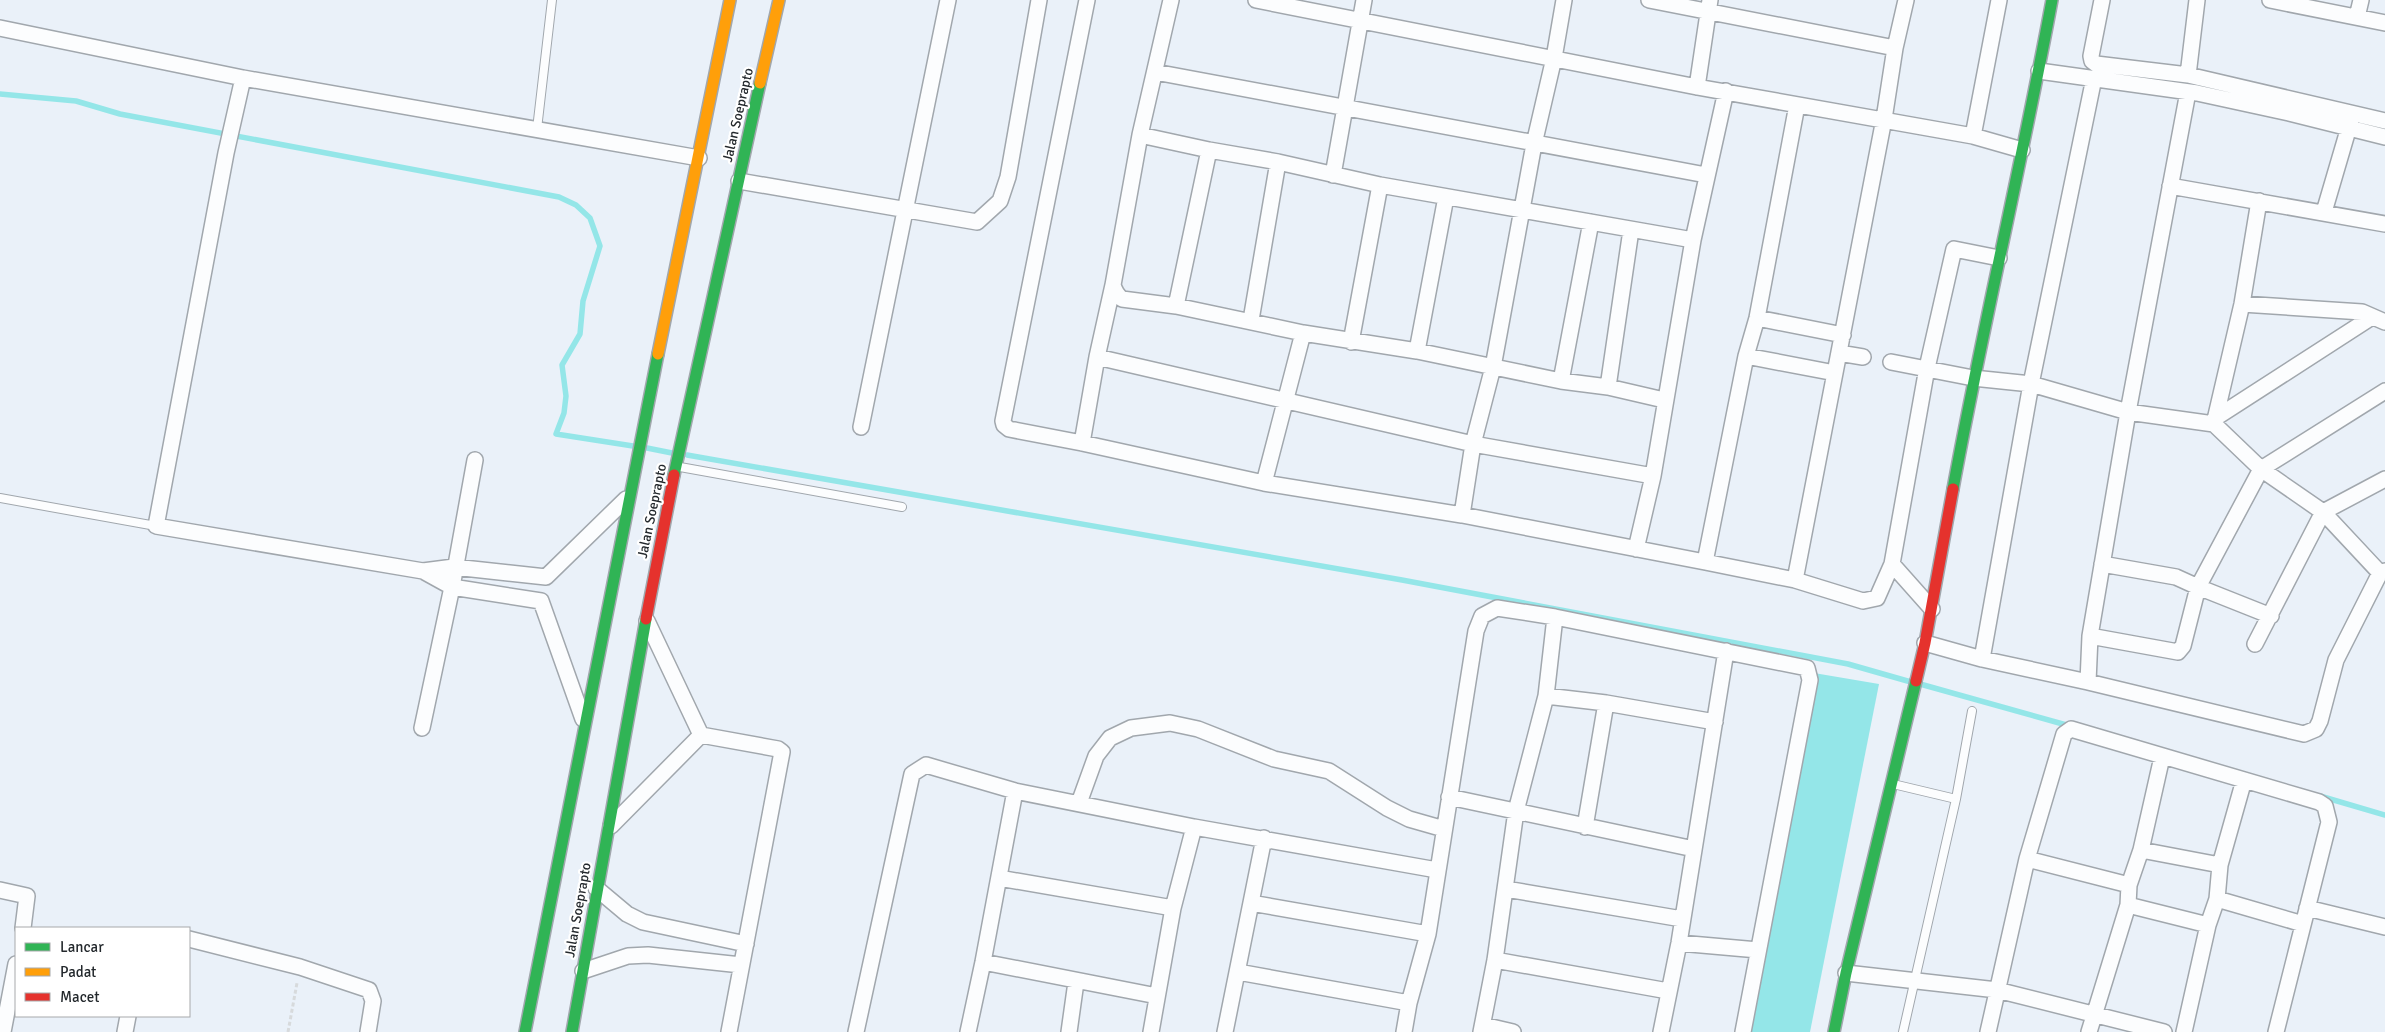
<svg xmlns="http://www.w3.org/2000/svg" width="2385" height="1032" font-family="Signika,sans-serif">
  <rect width="100%" height="100%" fill="#eaf1f9"/>
  <path fill="#94e6e8" d="M1814 673 1879 684 1810 1032H1750Z"/>
  <g fill="none" stroke-linecap="round" stroke-linejoin="round">
    <path stroke="#94e6e8" stroke-width="5.5" d="M0 94 76 101 120 114 559 197 576 205 590 218 600 246 583 301 580 334 562 365 566 396 564 413 556 434 633 446
      M647 448 672 453
      M687 455 1402 580 1848 664 1911 682
      M1920 684 2070 726
      M2320 796 2385 815"/>
    <g stroke="#a1a7ad" stroke-width="10">
      <path id="lane" d="M537 129 552 0
        M680 467 902 507
        M0 498 156 526
        M1893 784 1956 799
        M1903 1032 1956 799 1972 711"/>
    </g>
    <g stroke="#a1a7ad" stroke-width="18">
      <path id="street" d="M1087 0 1003 421 1004 425 1009 429 1082 443 1264 483 1462 515 1705 562 1795 580 1863 601 1877 598 1892 564 1927 368 1954 249 1999 258
        M1171 0 1140 135 1113 285C1115 292 1117 295 1122 299L1176 306 1303 333 1417 351 1561 381 1608 387 1664 400
        M1256 0 1697 87 1973 136 2022 150
        M1649 0 1895 48
        M2102 0 2091 56 2092 61 2096 64 2188 75 2385 121
        M2270 0 2385 23
        M2357 17 2361 0
        M0 28 243 78 699 158
        M2039 71 2197 93 2289 113 2385 137
        M1155 72 1706 175
        M2188 75 2197 0
        M243 78 226 153 156 526 423 571 454 567 546 577 626 499
        M1697 87 1710 0
        M1140 135 1209 150 1278 162 1380 185 1693 240
        M1973 136 1999 0
        M1333 175 1364 0
        M739 181 977 222 1000 201 1008 177 1039 0
        M2170 186 2385 224
        M2324 212 2351 120
        M2242 304 2362 312 2385 322
        M1176 306 1209 150
        M1757 318 1843 335
        M1251 320 1278 162
        M1351 342 1380 185
        M1417 351 1446 197
        M1839 353 1863 357
        M1746 356 1835 373
        M1097 357 1473 444 1653 476
        M1891 362 1973 378 2031 384 2128 412 2214 424 2261 469 2323 512 2380 573
        M1561 381 1591 222
        M1608 387 1631 230
        M2217 417 2372 317
        M2214 424 2242 304 2259 201
        M861 427 948 0
        M1082 443 1097 357 1113 285
        M1264 483 1303 333
        M1462 515 1473 444 1493 367 1534 144 1554 58 1564 0
        M1636 549 1653 476 1693 240 1726 91
        M1705 562 1746 356 1757 318 1797 105
        M1892 564 1932 609
        M2102 564 2176 577 2198 587 2261 469 2385 391
        M423 571 452 587 541 601 583 719
        M1795 580 1884 119 1895 48 1906 0
        M647 621 701 735
        M2090 636 2178 652 2183 646 2198 587 2271 616
        M1925 643 1982 659 2088 682 2304 734 2316 729 2320 721 2336 660 2380 573 2385 571
        M2255 644 2323 512 2385 479
        M1982 659 2031 384 2094 78
        M2088 682 2090 636 2128 412 2188 92
        M1546 696 1606 703 1715 722
        M422 728 452 587 475 460
        M701 735 778 749 782 752 729 1032
        M1449 797 1694 849
        M1079 803 1096 756 1110 738 1131 728 1170 723 1198 729 1274 759 1329 771 1387 808 1409 819 1444 829
        M611 826 701 735
        M1585 827 1606 703
        M2141 850 2220 865
        M2027 859 2129 885
        M999 878 1173 908
        M596 888 627 914 643 922 746 944
        M1506 889 1682 919
        M0 890 27 896 23 928
        M2217 899 2303 924
        M1251 903 1428 934
        M2128 905 2208 925
        M2307 908 2385 927
        M189 939 300 967 369 990 373 1001 368 1032
        M1679 943 1758 950
        M1495 960 1668 991
        M983 962 1157 996
        M583 971 628 956 648 955 741 965
        M1238 972 1409 1003
        M1846 973 1997 990 2164 1032
        M1483 1025 1513 1032
        M3 1032 16 964
        M125 1032 128 1016
        M856 1032 912 774 926 765 1015 791 1194 827 1437 870
        M968 1032 983 962 1015 791
        M1069 1032 1076 982
        M1151 1032 1173 908 1194 827
        M1225 1032 1264 838
        M1404 1032 1409 1003 1428 934 1476 631 1482 616 1497 608 1555 617 1807 668 1810 680 1743 1032
        M1481 1032 1495 960 1516 811 1546 696 1555 617
        M1661 1032 1679 943 1726 651
        M1988 1032 2027 859 2064 734 2071 729 2319 802 2325 806 2329 822 2276 1032
        M2089 1032 2128 905 2129 885 2141 850 2162 757
        M2184 1032 2208 925 2217 899 2220 865 2244 780"/>
    </g>
    <g stroke="#a1a7ad" stroke-width="14">
      <path id="fast" d="M674 475 760 83
        M1953 489C1983 325 2022 163 2052 0
        M525 1032 658 354
        M572 1032 646 619
        M1834 1032 1846 973 1916 681"/>
    </g>
    <g stroke="#a1a7ad" stroke-width="14">
      <path id="slow" d="M760 83 779 0
        M658 354 730 0"/>
    </g>
    <g stroke="#a1a7ad" stroke-width="14">
      <path id="jam" d="M646 619 674 475
        M1916 681 1925 643 1953 489"/>
    </g>
    <path stroke="#d7dadc" stroke-width="3" stroke-dasharray="4 2.5" stroke-linecap="butt" d="M288 1032 297 983"/>
    <use href="#lane" stroke="#fcfdfe" stroke-width="8"/>
    <use href="#street" stroke="#fcfdfe" stroke-width="15"/>
    <use href="#fast" stroke="#30b455" stroke-width="11"/>
    <use href="#slow" stroke="#ff9f0a" stroke-width="11"/>
    <use href="#jam" stroke="#e5322d" stroke-width="11"/>
  </g>
  <g text-anchor="middle" dominant-baseline="central" stroke-width="4.5" stroke-linejoin="round" paint-order="stroke">
    <g font-size="14" fill="#24292d" stroke="#fff">
      <text transform="translate(738 115) rotate(-77)">Jalan Soeprapto</text>
      <text transform="translate(652 511) rotate(-78)">Jalan Soeprapto</text>
      <text transform="translate(578 910) rotate(-80)">Jalan Soeprapto</text>
    </g>
  </g>
  <rect x="15" y="927" width="175" height="90" fill="#ffffff" stroke="#a7a9ab"/>
  <rect x="25" y="943" width="25" height="8" fill="#30b455" stroke="#a7a9ab"/>
  <text x="60" y="952" font-size="15" fill="#24292d">Lancar</text>
  <rect x="25" y="968" width="25" height="8" fill="#ff9f0a" stroke="#a7a9ab"/>
  <text x="60" y="977" font-size="15" fill="#24292d">Padat</text>
  <rect x="25" y="993" width="25" height="8" fill="#e5322d" stroke="#a7a9ab"/>
  <text x="60" y="1002" font-size="15" fill="#24292d">Macet</text>
</svg>
